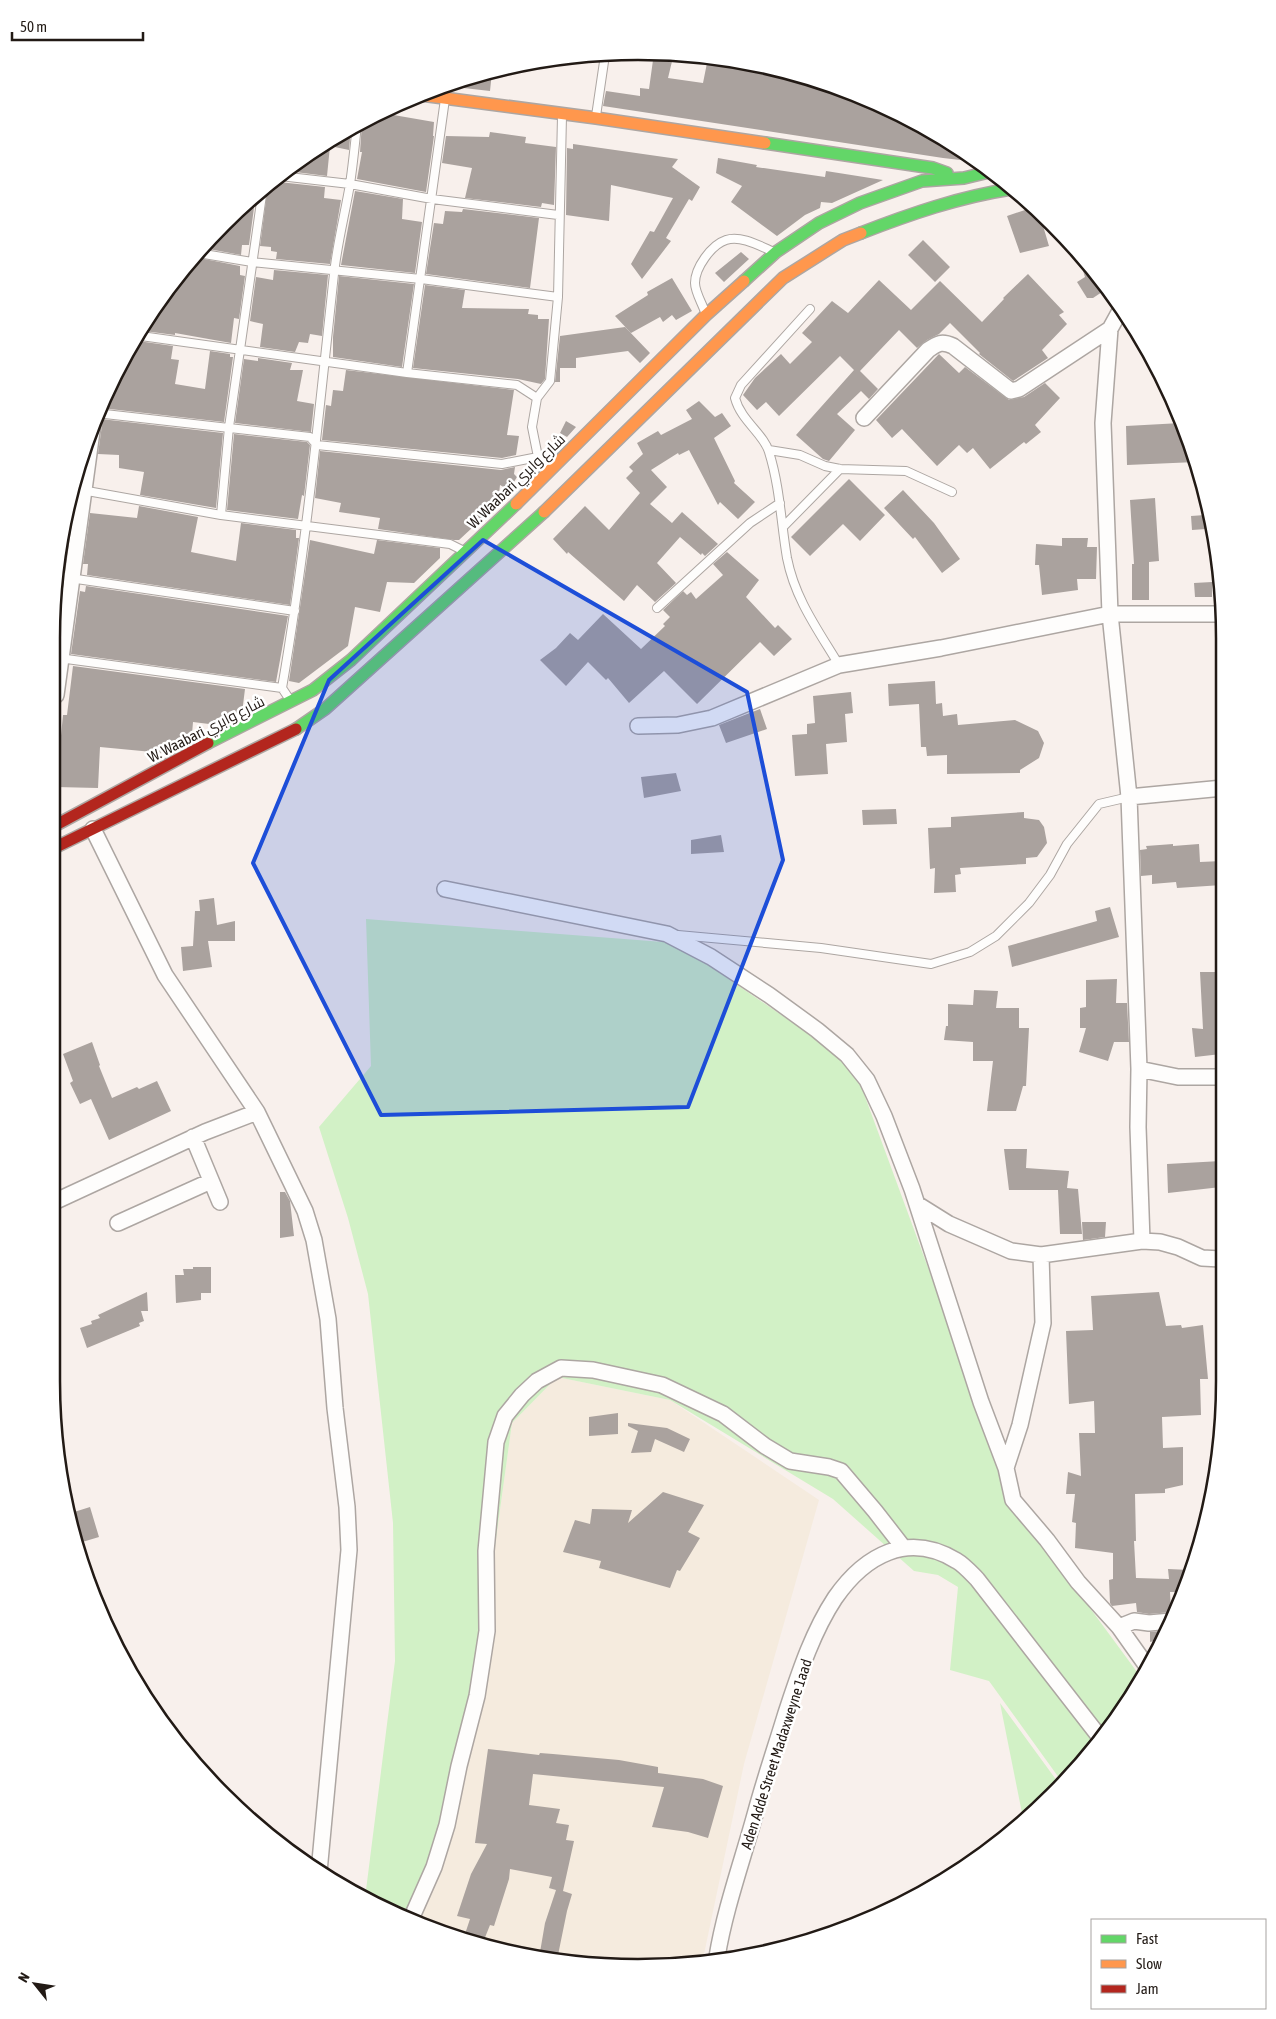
<svg xmlns="http://www.w3.org/2000/svg" width="1276" height="2019" font-family="'Asap Condensed',Cairo,sans-serif">
  <rect width="100%" height="100%" fill="#f8f0ec"/>
  <path fill="#f5ebde" d="M557 1377 670 1400 819 1500 744 1764 703 1959 638 1968 524 1957 449 1937 413 1920 495 1546 512 1423Z"/>
  <path fill="#d2f1c6" d="M366 919 676 943 853 1064 1017 1509 1140 1676 1103 1738 1062 1782 989 1681 950 1670 958 1587 938 1575 914 1571 833 1499 670 1400 557 1377 512 1423 495 1546 475 1725 413 1920 365 1898 395 1661 393 1523 368 1294 348 1218 319 1127 371 1066Z
    M1000 1703 1060 1785 1024 1823Z"/>
  <path fill="#aaa29e" d="M654 53H674L668 78 703 83 708 58 790 71 817 81V87L841 90 898 112 978 162 943 158 603 106 606 91 640 96V88L649 89Z
    M492 72 490 91 455 87 456 81Z
    M382 113 434 122 433 136H434L426 192 357 179 362 152H360L362 122Z
    M351 127 349 150 330 146 327 176 287 171Z
    M490 132 526 137 525 143 556 147 554 205 542 203 541 207 465 198 472 168 442 163 446 136 489 137Z
    M573 144 678 159 672 167 700 187 692 201 689 199 666 238 671 241 642 279 631 264 650 231 654 232 673 198 611 185 609 221 566 215 567 148 573 149Z
    M718 158 757 165 756 167 825 177 826 171 883 180 832 203 821 202 820 208 805 215 777 236 731 202 742 186 716 173Z
    M276 179 279 182 325 187 324 198 341 200 330 264 276 259 277 252 271 251V247L260 246 268 185Z
    M355 191 403 199 402 219 422 222 415 273 341 265Z
    M256 193 249 245H242L241 255 203 248Z
    M1031 208 1041 219 1049 246 1020 253 1007 216Z
    M463 209 539 218 530 288 426 274 434 223 443 224 445 211 462 212Z
    M923 240 950 267 935 282 908 255Z
    M741 252 749 259 724 282 715 273Z
    M1078 255 1103 281 1108 288 1093 298H1087L1077 282 1085 277Z
    M194 257 240 266V275L245 276 239 319 234 318 231 343 175 333V335L144 331 173 281Z
    M274 270 328 275 322 336 310 334 308 343 299 342 295 352 260 347 263 324 250 321 256 277 273 280Z
    M1028 274 1064 312 1059 315 1067 324 1042 350 1048 358 1013 381 979 354 980 353 950 323 939 334 927 340 917 348 899 330 860 371 878 389 869 399 861 391 837 414 855 430 829 461 823 459 796 435 854 370 840 356 779 416 766 402 757 410 743 395 755 378 781 354 790 364 812 342 802 333 832 301 848 313 879 280 911 310 940 281 982 322 1004 299 1003 298Z
    M339 276 414 284 402 367 333 357V337Z
    M672 278 692 311 676 320 672 315 663 322 660 317 631 333 615 316 648 295 647 292Z
    M425 285 465 290 462 308 529 309 528 314 538 315V319H549L545 379 541 384 518 379 413 368Z
    M625 327 650 353 640 363 628 351 576 358V368H560V382H555L560 336Z
    M138 341 173 346 171 359 179 360 175 384 205 389 210 351 230 354V357H233L224 422 101 408 102 404Z
    M939 354 959 373 965 367 1009 400 1024 397 1045 383 1060 398 1035 425 1041 432 1026 444 1024 442 990 469 973 448 967 453 959 445 937 466 902 429 892 438 876 420Z
    M258 358 292 363 290 370H303L297 401 314 404 311 432 235 423 244 359 258 361Z
    M346 370 514 390 507 435 519 436 516 455 502 458 322 440 326 405 331 406 333 390 343 391Z
    M699 401 715 417 722 413 731 426 714 438 735 481 734 483 755 502 738 519 720 502 718 505 689 450 679 455 678 453 651 470 667 487 650 504 672 523 682 512 718 544 705 556 702 553 701 555 680 537 657 563 676 583 655 602 637 585 624 601 568 552 567 554 553 539 585 506 609 530 640 493 626 478 633 471 629 467 643 454 637 443 658 431 661 435 692 419 686 410Z
    M101 419 223 433 216 508 140 495 144 472 119 468V455L98 454 102 425Z
    M566 421 576 427 567 437 560 433Z
    M1181 423 1196 462 1127 465 1126 426Z
    M234 434 307 442 310 445 304 496 302 495 298 519 227 510Z
    M320 451 501 470 515 467 514 474 517 477 509 490 500 485 498 503 493 508H490L486 515 459 540H454L378 529 380 518 339 512 341 503 315 498Z
    M849 479 885 515 860 541 843 524 810 556 791 537Z
    M903 490 934 523 960 559 942 573 915 537 913 539 884 508Z
    M1155 498 1159 561 1149 562V600H1132V564H1134L1130 500Z
    M139 506 198 517 191 552 236 561 241 523 296 530V538H299L290 605 87 575 88 564H83L90 513 137 518Z
    M70 511H72L65 561 57 560Z
    M1205 515 1206 529 1192 530 1191 516Z
    M1062 538H1088L1087 547H1097L1096 579H1077L1078 590 1042 595 1039 565H1035L1036 544 1062 546Z
    M310 540 374 554 377 540 440 548V558L414 583 387 582 380 612 355 607 348 646 299 683 289 681Z
    M727 552 759 580 746 597 775 628 778 625 792 639 774 656 760 642 697 704 664 671 629 703 608 678 606 680 588 662 566 686 540 660 556 648 570 633 578 640 603 614 641 649 665 626 663 624 670 617 663 610 683 591 687 595 691 592 696 599 723 575 713 564Z
    M1212 582V597H1195L1194 583Z
    M86 586 288 616 276 682 71 654 80 591 85 592Z
    M56 588H61L56 624Z
    M73 666 245 689 242 713 217 725 193 722 192 734H185L184 741 163 753 100 747 98 788 56 787 63 715H67Z
    M935 681 936 704 942 703 943 716 957 714 958 725 1015 720 1038 731 1044 743 1039 758 1020 770V773L947 774V755L927 756 926 747H921L919 704 889 706 888 684Z
    M851 692 853 713 845 714 847 742 826 744 828 774 795 776 792 735 807 734V724L815 723 813 696Z
    M760 709 767 729 726 743 719 725Z
    M676 773 681 791 644 798 641 777Z
    M896 809 897 824 863 825 862 810Z
    M1024 812V818L1039 820 1044 827 1047 843 1037 857 1026 858V864L960 868 961 874 955 875 956 892 934 893 935 868 930 869 928 828 951 827V817Z
    M721 835 724 852 691 854V840Z
    M1173 844V846L1199 844 1200 862 1222 861V885L1177 888 1176 882 1152 884V875L1141 876 1140 850 1147 849 1146 846Z
    M214 898 217 925 235 921V941H208L212 967 183 971 181 947 193 946 195 911H200L199 900Z
    M1110 907 1119 937 1012 967 1008 946 1097 921 1095 911Z
    M1200 972H1217L1216 985H1218L1216 1003 1222 1004V1021H1218L1221 1054 1195 1057 1192 1028 1203 1029Z
    M1117 979 1116 1003H1127L1129 1042H1114L1108 1061 1079 1052 1086 1028H1080V1008L1086 1007V980Z
    M974 990 998 991 996 1008H1019V1028H1029L1026 1086H1023L1016 1111H987L993 1061H973V1042L944 1040 946 1026H948V1004L973 1005Z
    M92 1042 100 1065 99 1066 112 1098 137 1087 139 1089 157 1081 171 1111 109 1140 91 1099 80 1104 70 1083 73 1081 63 1054Z
    M1004 1149H1027L1026 1168 1069 1171 1067 1188 1078 1189 1082 1234H1060L1058 1190H1009Z
    M1221 1161V1187L1168 1193 1167 1164Z
    M280 1192H285L290 1201 294 1236 280 1238Z
    M1082 1222H1106L1105 1237 1083 1240Z
    M193 1267H211V1293H201V1300L176 1303 175 1275H184L183 1269H193Z
    M147 1292 148 1311H141L144 1321 139 1323 140 1326 87 1348 80 1328 92 1324 91 1321 100 1318 98 1315Z
    M1159 1292 1166 1326 1181 1325 1182 1328 1203 1325 1208 1379H1200L1201 1415 1162 1417 1163 1448 1183 1447V1485L1165 1489V1493L1135 1494 1136 1541H1134L1136 1578 1169 1579 1168 1569 1190 1570 1184 1592H1170L1171 1612 1149 1614 1137 1612 1136 1603 1112 1606 1110 1603 1109 1580 1113 1579V1553L1075 1548 1076 1523 1072 1522 1075 1494H1066L1068 1472 1081 1476 1079 1433H1095L1094 1401 1069 1404 1066 1331 1093 1330 1091 1296Z
    M618 1413V1434L589 1436V1417Z
    M628 1423 667 1428 690 1439 684 1452 655 1439 651 1452 631 1453 638 1431 628 1426Z
    M663 1492 704 1505 688 1532 700 1538 680 1571 677 1570 670 1588 599 1568 601 1561 563 1552 575 1520 590 1524 592 1509 632 1510 628 1523Z
    M90 1507 99 1537 79 1543 71 1513Z
    M1165 1631 1161 1639 1150 1642V1632Z
    M488 1749 539 1755 540 1753 553 1754 619 1760 658 1767V1773L703 1779 723 1786 708 1838 688 1832 652 1827 664 1787 533 1774 529 1805 560 1809 556 1823 569 1825 566 1840 574 1841 563 1891 572 1894 567 1911 557 1960 539 1958 545 1923 556 1890 549 1888 552 1877 510 1869 509 1879 494 1926 490 1925 482 1945 463 1940 470 1919 457 1916 471 1874 487 1844 475 1843Z"/>
  <g fill="none" stroke-linecap="round" stroke-linejoin="round">
    <g stroke="#ada6a2" stroke-width="10">
      <path id="lane" d="M596 116 605 55
        M280 176 350 184 432 199 558 215
        M198 253 252 262 421 279 558 297
        M810 309 741 385 735 398C741 421 764 434 769 452 780 487 781 523 787 558 795 599 818 630 839 665
        M705 312C702 303 695 292 695 283 695 268 711 245 726 240 741 235 760 246 774 252
        M141 336 407 373 517 385 537 398
        M407 373 445 99
        M96 413 310 437 317 445 502 464 538 457
        M769 450 800 455 825 466 840 469 906 471 952 492
        M548 470 538 457 532 427 537 398 550 381 558 297 562 116
        M76 489 221 515 450 544 462 550
        M221 515 229 427 263 188
        M783 527 840 469
        M56 576 295 611
        M657 608 750 523 780 503
        M59 658 282 688
        M290 700 282 688C306 550 319 412 334 274 337 244 345 214 350 184 353 164 355 144 357 124
        M678 935 821 948 931 964 970 952 996 936 1029 903 1050 875 1067 844 1099 804 1129 797"/>
    </g>
    <g stroke="#ada6a2" stroke-width="18">
      <path id="street" d="M1121 309 1110 329 1103 423 1110 614 1129 797 1139 1069 1138 1127 1142 1241
        M864 418 928 350C938 343 942 341 953 346L1011 391 1019 389 1110 329
        M56 695 93 424
        M638 726 678 725 712 718 839 665 941 648 1110 614H1223
        M1129 797 1223 788
        M93 829 165 975 257 1112 305 1211 314 1240 328 1319 335 1408 347 1507 349 1550 319 1872
        M445 889 667 934 711 957 769 995 817 1030 847 1055 867 1080 884 1116 912 1189 981 1402 1006 1468 1013 1500 1047 1540 1078 1582 1119 1627 1146 1665
        M1139 1069 1178 1077H1221
        M193 1137 220 1202
        M56 1201 205 1132 257 1112
        M917 1204 949 1224 1011 1251 1041 1255 1142 1241 1160 1242 1178 1247 1202 1258 1221 1259
        M118 1223 211 1181
        M1006 1468 1020 1425 1043 1323 1041 1255
        M1119 1627 1134 1621 1149 1623 1171 1621
        M411 1919 434 1867 447 1825 459 1766 477 1696 487 1631 486 1551 496 1442 505 1416 522 1395 537 1381 561 1368 593 1370 662 1385 723 1414 765 1446 790 1461 829 1467 841 1471 875 1511 903 1547
        M717 1957C725 1908 743 1859 756 1811 765 1778 776 1746 786 1713 799 1674 812 1633 835 1598 865 1555 908 1531 957 1561 964 1565 971 1573 977 1579L1102 1740"/>
    </g>
    <g stroke="#ada6a2" stroke-width="14">
      <path id="fast" d="M765 143 933 168 947 173
        M861 233C910 214 959 197 1011 189
        M744 281 776 252 819 223 860 203 922 181 964 178 993 171
        M296 729 325 709 544 512
        M208 743 313 690 351 660 516 504"/>
    </g>
    <g stroke="#ada6a2" stroke-width="14">
      <path id="slow" d="M421 95 596 118 765 143
        M516 504 706 315 744 281
        M544 512 783 278 843 240 861 233"/>
    </g>
    <g stroke="#ada6a2" stroke-width="14">
      <path id="jam" d="M56 825 208 743
        M56 847 296 729"/>
    </g>
    <use href="#lane" stroke="#fefdfc" stroke-width="8"/>
    <use href="#street" stroke="#fefdfc" stroke-width="15"/>
    <use href="#fast" stroke="#63d668" stroke-width="11"/>
    <use href="#slow" stroke="#ff974d" stroke-width="11"/>
    <use href="#jam" stroke="#b3261e" stroke-width="11"/>
  </g>
  <path fill="#1d4ed8" fill-opacity="0.2" stroke="#1d4ed8" stroke-width="4" stroke-linejoin="round" d="M483 540 747 692 783 860 688 1107 381 1115 253 863 329 680Z"/>
  <g text-anchor="middle" dominant-baseline="central" stroke-width="5" stroke-linejoin="round" paint-order="stroke">
    <g font-size="15" fill="#221a15" stroke="#fff">
      <text transform="translate(516 481) rotate(-44)">W. Waabari شارع وابري</text>
      <text transform="translate(206 729) rotate(-27)">W. Waabari شارع وابري</text>
      <text transform="translate(776 1754) rotate(-72)">Aden Adde Street Madaxweyne 1aad</text>
    </g>
  </g>
  <path d="M0 0H1276V2019H0ZM638 60H638A578 578 0 0 1 1216 638V1381A578 578 0 0 1 638 1959H638A578 578 0 0 1 60 1381V638A578 578 0 0 1 638 60Z" fill="#fff" fill-rule="evenodd"/>
  <path fill="none" stroke="#221a15" stroke-width="2.5" d="M638 60H638A578 578 0 0 1 1216 638V1381A578 578 0 0 1 638 1959H638A578 578 0 0 1 60 1381V638A578 578 0 0 1 638 60Z"/>
  <rect x="1091" y="1919" width="175" height="90" fill="#ffffff" stroke="#a7a3a1"/>
  <rect x="1101" y="1935" width="25" height="8" fill="#63d668" stroke="#a7a3a1"/>
  <text x="1136" y="1944" font-size="15" fill="#221a15">Fast</text>
  <rect x="1101" y="1960" width="25" height="8" fill="#ff974d" stroke="#a7a3a1"/>
  <text x="1136" y="1969" font-size="15" fill="#221a15">Slow</text>
  <rect x="1101" y="1985" width="25" height="8" fill="#b3261e" stroke="#a7a3a1"/>
  <text x="1136" y="1994" font-size="15" fill="#221a15">Jam</text>
  <g transform="translate(35 1984) rotate(300)" stroke="#ffffff" stroke-width="4" paint-order="stroke">
  <path d="M0-4L9 19L0 12L-9 19Z" fill="#221a15"/>
  <text y="-8" font-size="14" font-weight="bold" text-anchor="middle" fill="#221a15">N</text>
  </g>
  <path d="M12 32v8h131v-8" fill="none" stroke="#221a15" stroke-width="2.5"/>
  <text x="20" y="32" font-size="15" fill="#221a15" stroke="#ffffff" stroke-width="4" paint-order="stroke">50 m</text>
</svg>
